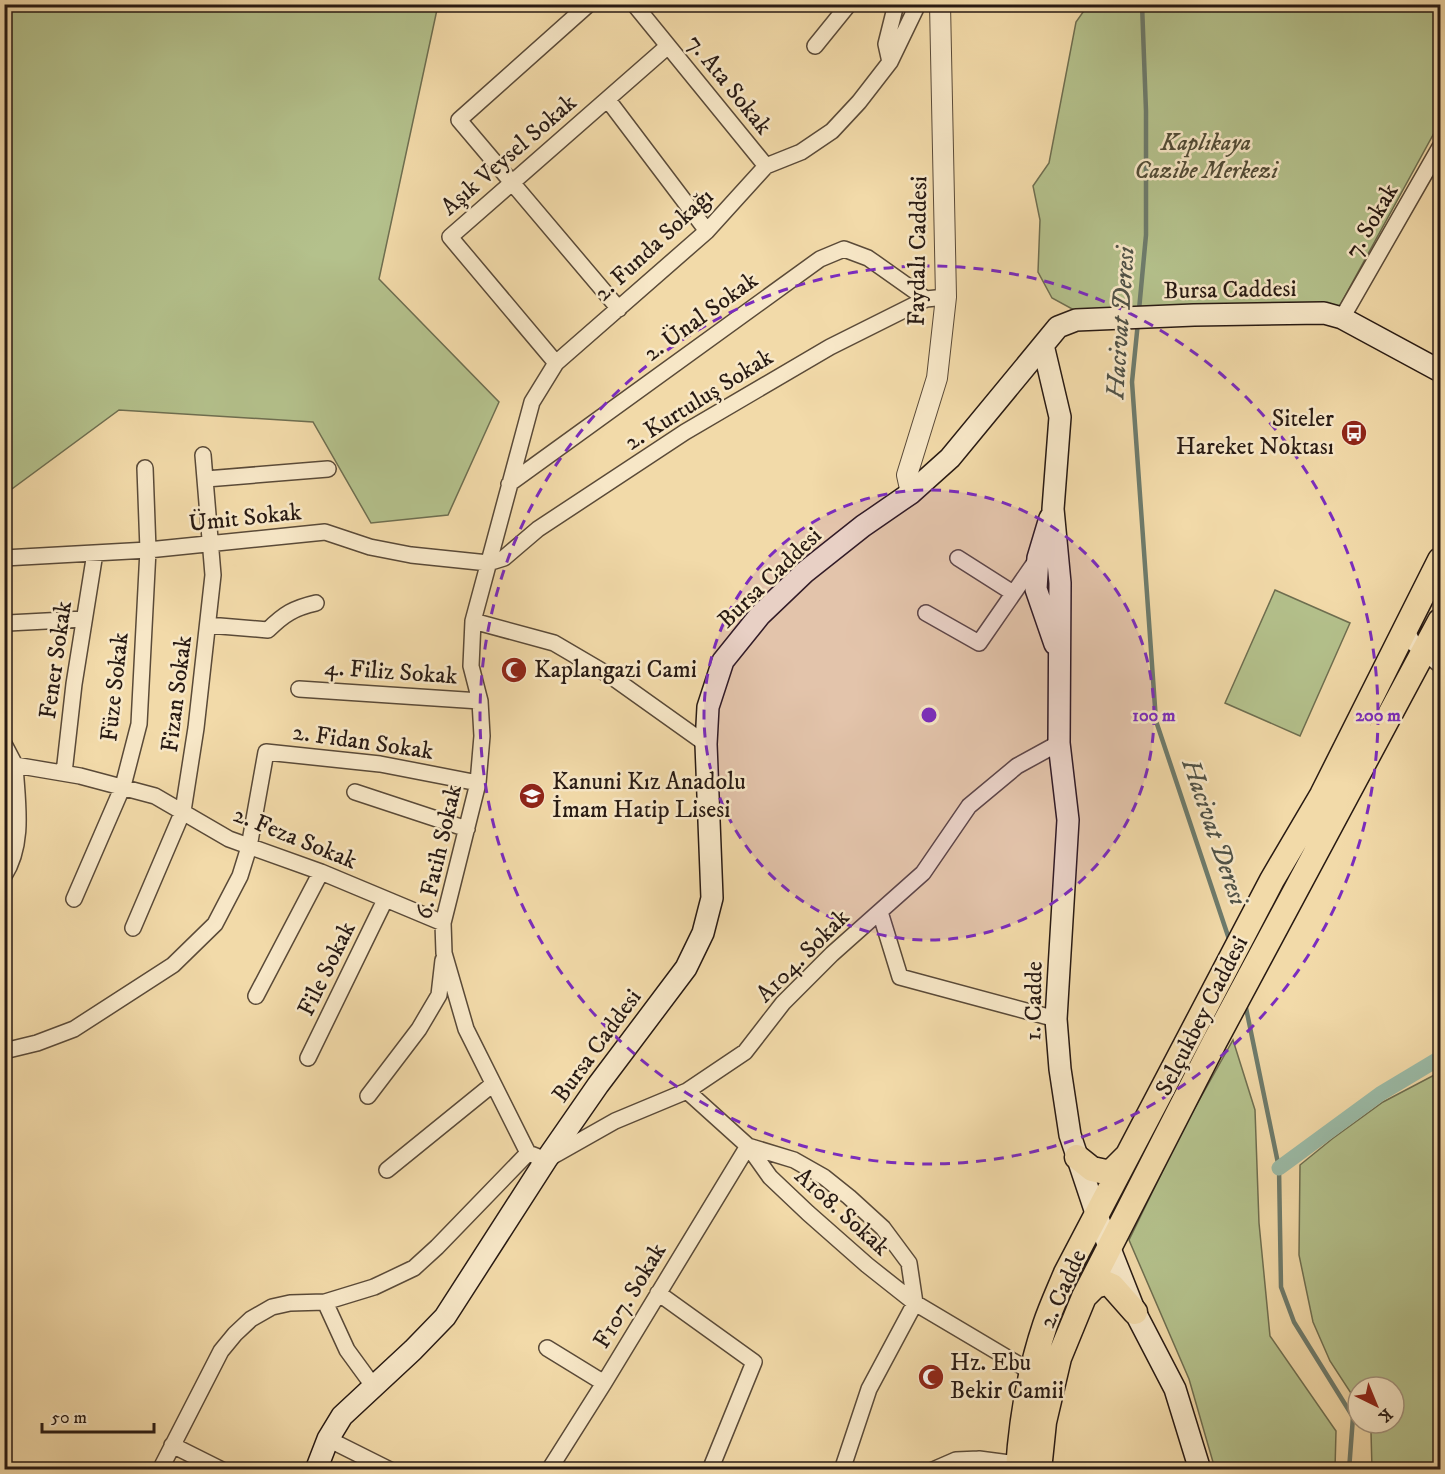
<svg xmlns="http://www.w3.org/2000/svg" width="1445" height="1474" font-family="'IM FELL DW Pica',serif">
  <rect width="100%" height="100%" fill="#f2daa9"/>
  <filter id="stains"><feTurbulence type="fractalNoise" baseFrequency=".00333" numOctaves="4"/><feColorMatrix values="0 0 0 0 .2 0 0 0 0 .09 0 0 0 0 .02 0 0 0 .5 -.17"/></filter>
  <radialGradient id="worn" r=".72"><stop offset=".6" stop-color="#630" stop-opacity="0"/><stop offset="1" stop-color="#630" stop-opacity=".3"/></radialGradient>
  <path fill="#b4c18c" stroke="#6e6e50" stroke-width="1.5" d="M11 4 438 5 379 279 499 402 448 515 371 523 313 422 119 410 5 494 4 11Z
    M1088 5H1440V122L1339 307 1074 310 1052 298 1038 272 1040 220 1033 186 1049 163 1076 22Z
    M1275 590 1350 623 1300 736 1225 703Z
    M1233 1040 1255 1110 1259 1223 1270 1336 1336 1431 1335 1469H1215L1189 1379 1129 1240 1183 1129Z
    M1440 1072V1469H1372L1371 1432 1366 1423H1394V1387H1358V1404L1330 1361 1313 1322 1299 1255 1300 1165 1332 1139 1383 1102Z"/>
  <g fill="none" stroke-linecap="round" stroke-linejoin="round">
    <path stroke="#6d7b6c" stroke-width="4.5" d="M1139 310 1146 235V111L1142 4
      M1138 322 1132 382 1156 721 1230 942
      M1245 1003 1279 1168 1281 1287 1294 1322 1353 1417 1349 1470"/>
    <path stroke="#9bbba7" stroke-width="15" d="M1279 1168 1380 1094 1440 1058"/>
    <g stroke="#5a4a38" stroke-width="18">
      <path id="minor" d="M589 4 459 120 619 309
        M634 4 766 166
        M918 4 890 62 859 102 832 131 801 152 766 166 707 231 556 363 532 402 473 621 471 666 480 701 482 736 478 783 443 923 444 953 466 1029 528 1153 546 1160 615 1121 687 1091 745 1052 783 1003 832 954 923 873 969 806 1017 766 1059 743
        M815 46 849 4
        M890 62 886 44 896 4
        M608 100 707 231
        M1342 318 1440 147
        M556 363 450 237 668 46
        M206 479 328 469
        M509 484 820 259 844 249 868 258 926 299
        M4 558 148 550 325 532 370 547 411 555 488 563 504 558 538 529 685 432 830 347 926 299 946 297
        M958 558 1013 593
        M926 613 979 643 1038 558
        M473 621 554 643 612 677 706 744
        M8 623 84 619
        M208 625 268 630C284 614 294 608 316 603
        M1405 627 1413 643 1440 665
        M299 689 480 701
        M4 744 15 765 80 776 155 796 229 839 321 872 443 923
        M64 773 74 684 95 553
        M355 792 467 829
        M4 876C25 843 17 802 15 765
        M74 899 123 786 139 724 148 550 145 468
        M880 912 900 977 1056 1019
        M133 928 183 811 196 728 213 575 203 455
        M256 996 321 872
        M4 1051 37 1043 74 1029 173 965 215 924 240 876 249 847 266 752 380 764 478 783
        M308 1058 385 900
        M687 1091 748 1146 794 1160 824 1177 849 1197 883 1228 909 1263 915 1303 1033 1373
        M368 1096 419 1029 439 995 443 960
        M387 1170 493 1084
        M658 1293 754 1362 710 1470
        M325 1302 347 1350 374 1387
        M547 1348 604 1383
        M328 1439 390 1470
        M172 1445 222 1470
        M160 1470 221 1351 235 1334 251 1319 272 1307 290 1303 325 1302 374 1287 414 1268 437 1247 528 1153
        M549 1470 604 1383 748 1146 770 1177 808 1213 867 1265 915 1303 869 1389 842 1470
        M933 1470 956 1460 979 1459
        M974 1470 979 1459 1018 1464"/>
    </g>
    <g stroke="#5a4a38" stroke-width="22">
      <path id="tertiary" d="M911 493 907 475 937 378 946 297 940 4"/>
    </g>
    <g stroke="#281a13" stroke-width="24">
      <path id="secondary" d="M1043 345 1060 417 1053 509 1060 583 1059 743 1068 820 1056 1019 1060 1069 1070 1135 1097 1216 1135 1312 1175 1389 1200 1470
        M1050 518 1038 558 1036 589 1055 644
        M316 1470 328 1439 342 1416 413 1350 445 1317 546 1160 598 1085 686 968 703 933 712 898 706 744 708 707 723 661 760 615 805 572 863 526 911 493 950 458 1058 327 1076 320 1194 315 1324 313 1342 318 1440 371"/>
    </g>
    <g stroke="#281a13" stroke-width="27">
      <path id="primary" d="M1077 1157 1092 1169 1110 1173 1126 1157
        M1084 1297 1095 1286 1105 1283 1112 1286 1135 1312
        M1018 1470C1021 1422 1030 1370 1045 1325 1051 1307 1059 1290 1066 1273L1272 880 1322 795 1440 560
        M1039 1470 1044 1422 1059 1358 1084 1297 1215 1041 1440 621"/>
    </g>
    <use href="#minor" stroke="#f7e7c7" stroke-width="15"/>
    <use href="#tertiary" stroke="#f7e7c7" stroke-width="20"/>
    <use href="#secondary" stroke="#f7e7c7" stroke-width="21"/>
    <use href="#primary" stroke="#f2daa9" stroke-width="24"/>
  </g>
  <circle cx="929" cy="715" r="225" fill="#7b2cbf" fill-opacity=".12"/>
  <g fill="none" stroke="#7b2cbf" stroke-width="3" stroke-dasharray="10 8">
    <circle cx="929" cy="715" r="225"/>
    <circle cx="929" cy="715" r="449"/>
  </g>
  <defs>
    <g id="bus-disc" transform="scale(1.35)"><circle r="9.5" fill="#8f2418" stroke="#f7e7c7"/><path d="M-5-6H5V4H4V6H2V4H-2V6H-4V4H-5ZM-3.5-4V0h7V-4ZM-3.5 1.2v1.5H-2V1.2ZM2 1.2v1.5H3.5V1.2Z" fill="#fff"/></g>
    <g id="mosque-disc" transform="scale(1.35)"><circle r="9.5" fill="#8f2418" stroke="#f7e7c7"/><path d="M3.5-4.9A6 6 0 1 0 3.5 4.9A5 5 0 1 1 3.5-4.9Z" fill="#fff"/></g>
    <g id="school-disc" transform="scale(1.35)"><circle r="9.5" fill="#8f2418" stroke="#f7e7c7"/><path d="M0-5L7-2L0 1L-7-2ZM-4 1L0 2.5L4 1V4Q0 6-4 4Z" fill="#fff"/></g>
  </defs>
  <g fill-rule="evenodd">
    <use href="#bus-disc" x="1354" y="433"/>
    <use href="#mosque-disc" x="514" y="670"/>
    <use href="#school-disc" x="532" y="796"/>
    <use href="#mosque-disc" x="931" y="1377"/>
  </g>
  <g text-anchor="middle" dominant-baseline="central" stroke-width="5" stroke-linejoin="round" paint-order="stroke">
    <g font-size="24" fill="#281a13" stroke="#f7e7c7">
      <text transform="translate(729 85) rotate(51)">7. Ata Sokak</text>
      <text transform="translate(509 155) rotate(-41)">Aşık Veysel Sokak</text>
      <text transform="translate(1372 221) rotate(-60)">7. Sokak</text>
      <text transform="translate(654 245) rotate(-43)">2. Funda Sokağı</text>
      <text transform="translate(918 251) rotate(-89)">Faydalı Caddesi</text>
      <text transform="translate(1230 290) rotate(-1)">Bursa Caddesi</text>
      <text transform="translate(701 317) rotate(-36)">2. Ünal Sokak</text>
      <text transform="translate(699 400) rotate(-32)">2. Kurtuluş Sokak</text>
      <text transform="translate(245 518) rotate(-6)">Ümit Sokak</text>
      <text transform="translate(770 578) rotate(-44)">Bursa Caddesi</text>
      <text transform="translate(56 660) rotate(-82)">Fener Sokak</text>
      <text transform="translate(391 672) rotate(4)">4. Filiz Sokak</text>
      <text transform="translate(115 687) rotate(-84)">Füze Sokak</text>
      <text transform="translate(177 694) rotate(-83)">Fizan Sokak</text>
      <text transform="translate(363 742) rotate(8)">2. Fidan Sokak</text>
      <text transform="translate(295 838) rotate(22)">2. Feza Sokak</text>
      <text transform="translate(439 852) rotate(-77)">6. Fatih Sokak</text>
      <text transform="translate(803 956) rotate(-45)">A104. Sokak</text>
      <text transform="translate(327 969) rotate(-64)">File Sokak</text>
      <text transform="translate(1034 1001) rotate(-89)">1. Cadde</text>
      <text transform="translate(1202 1016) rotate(-63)">Selçukbey Caddesi</text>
      <text transform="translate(597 1046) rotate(-54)">Bursa Caddesi</text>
      <text transform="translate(842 1212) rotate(42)">A108. Sokak</text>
      <text transform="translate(1063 1289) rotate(-66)">2. Cadde</text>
      <text transform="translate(630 1296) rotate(-59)">F107. Sokak</text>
    </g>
    <g font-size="24" font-style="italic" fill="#524c37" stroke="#f7e7c7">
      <text x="1206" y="143">Kaplıkaya<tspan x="1206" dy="28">Cazibe Merkezi</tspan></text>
    </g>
    <g font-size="24" fill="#281a13" stroke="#f7e7c7" text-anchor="start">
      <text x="1334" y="419" text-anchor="end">Siteler<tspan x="1334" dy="28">Hareket Noktası</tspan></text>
      <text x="534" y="670">Kaplangazi Cami</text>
      <text x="552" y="782">Kanuni Kız Anadolu<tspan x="552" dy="28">İmam Hatip Lisesi</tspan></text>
      <text x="950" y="1363">Hz. Ebu<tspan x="950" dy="28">Bekir Camii</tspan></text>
    </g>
    <g font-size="26" font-style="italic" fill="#505247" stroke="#f7e7c7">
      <text transform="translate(1121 323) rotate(-86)">Hacivat Deresi</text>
      <text transform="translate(1214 832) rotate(71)">Hacivat Deresi</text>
    </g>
  </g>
  <circle cx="929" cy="715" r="9" fill="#7b2cbf" stroke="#f7e7c7" stroke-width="3"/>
  <g font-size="18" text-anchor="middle" font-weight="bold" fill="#7b2cbf" stroke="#f7e7c7" stroke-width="5" stroke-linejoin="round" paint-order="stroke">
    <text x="1154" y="721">100 m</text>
    <text x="1378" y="721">200 m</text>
  </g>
  <rect width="1445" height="1474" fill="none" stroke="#f2daa9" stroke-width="24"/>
  <rect x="6" y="6" width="1433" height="1462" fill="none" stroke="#281a13" stroke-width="3"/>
  <rect x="12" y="12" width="1421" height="1450" fill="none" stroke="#281a13" stroke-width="1.5"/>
  <g transform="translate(1376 1405) rotate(137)"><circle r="28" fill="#f7e7c7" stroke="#a4957f" stroke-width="1.5"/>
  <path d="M0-4.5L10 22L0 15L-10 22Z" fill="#8f2418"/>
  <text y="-9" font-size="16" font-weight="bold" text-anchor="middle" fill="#281a13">K</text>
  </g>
  <path d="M42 1423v9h112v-9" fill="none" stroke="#281a13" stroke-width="3"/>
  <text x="51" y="1423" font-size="18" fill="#281a13" stroke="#f7e7c7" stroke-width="4.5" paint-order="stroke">50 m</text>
  <rect width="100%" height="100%" filter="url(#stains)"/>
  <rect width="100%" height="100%" fill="url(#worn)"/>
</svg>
